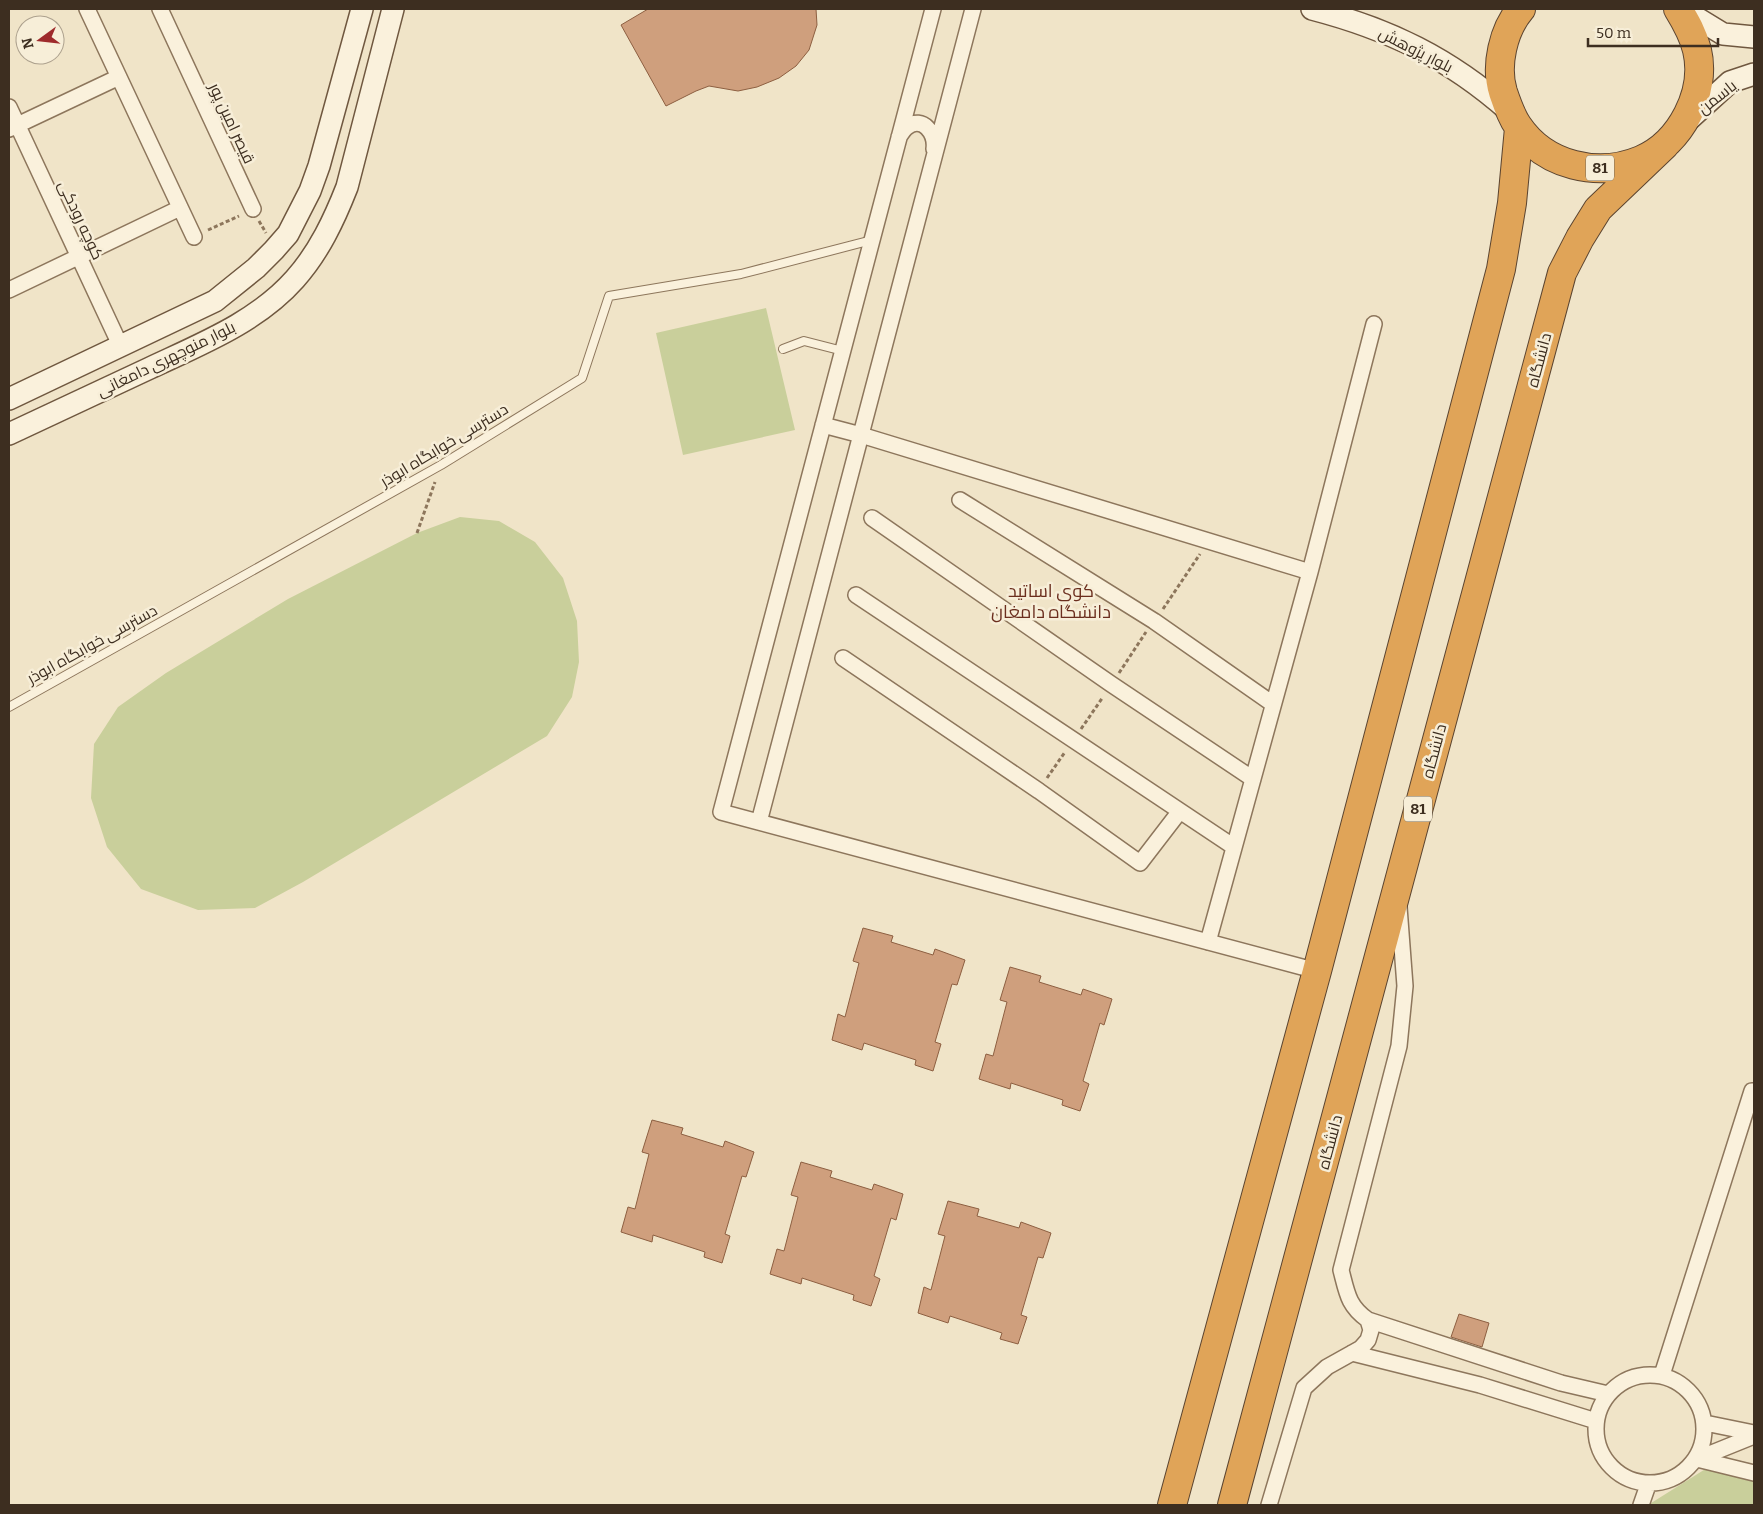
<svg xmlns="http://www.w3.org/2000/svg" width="1763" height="1514" font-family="Bitter,Cairo,serif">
  <rect width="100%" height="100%" fill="#f0e4c8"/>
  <path fill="#c9cf9b" d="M766 308 795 430 683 455 656 333Z
    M460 517 499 521 535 542 563 578 577 621 579 662 572 697 547 736 303 882 255 908 198 910 141 889 107 847 91 798 94 744 118 707 166 673 288 599 417 533Z
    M1715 1463 1754 1473V1505H1648Z"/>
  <path fill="#cf9f7d" stroke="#8d5f41" d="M648 9H816L817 25 809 50 796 66 779 78 757 87 738 91 709 86 696 91 666 106 621 25Z
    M863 928 893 936 891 942 933 955 935 949 965 960 957 985 952 984 935 1042 941 1044 933 1071 915 1065 916 1060 864 1043 862 1050 832 1040 838 1014 845 1017 859 963 853 961Z
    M1010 967 1041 976 1039 982 1081 995 1083 989 1112 999 1104 1025 1100 1023 1083 1081 1089 1084 1080 1111 1062 1105 1063 1100 1011 1083 1010 1089 979 1079 986 1054 993 1056 1007 1002 1000 1000Z
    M652 1120 683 1128 681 1134 723 1147 725 1141 754 1152 746 1177 742 1176 725 1234 730 1236 722 1263 704 1257 705 1252 653 1235 652 1242 621 1232 628 1207 635 1209 649 1154 642 1152Z
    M801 1162 832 1171 830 1177 872 1190 874 1184 903 1194 896 1220 891 1218 874 1276 880 1279 871 1306 853 1300 854 1295 802 1278 801 1284 770 1274 777 1249 784 1251 798 1197 791 1195Z
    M948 1201 979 1209 977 1216 1019 1228 1021 1222 1051 1233 1043 1258 1038 1257 1021 1315 1027 1317 1018 1344 1000 1339 1002 1333 950 1316 948 1323 918 1313 924 1287 931 1290 945 1236 938 1234Z
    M1459 1314 1489 1323 1482 1347 1451 1337Z"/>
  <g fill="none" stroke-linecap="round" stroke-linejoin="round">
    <g stroke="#8d765c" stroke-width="10">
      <path id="lane" d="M783 349 804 341 843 351
        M9 707 441 465 582 378 609 296 741 274 872 240"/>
    </g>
    <g stroke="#8d765c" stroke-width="18">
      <path id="street" d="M87 9 194 237
        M160 9 253 209
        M933 9 721 812 1317 971
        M9 107 121 347
        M9 129 119 77
        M899 137C901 134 904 129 907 127 923 115 936 134 934 149
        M9 290 180 208
        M823 425 861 435 1310 572
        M960 500 1154 621 1273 704
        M872 518 1111 684 1253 779
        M856 595 1234 847
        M843 658 1039 791 1140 863 1180 811
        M759 822 973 9
        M1208 942 1310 572 1374 324
        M1368 1320 1561 1383 1608 1394
        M1352 1353 1480 1385 1596 1421
        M1662 1375 1752 1091H1754
        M1596 1429a54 54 0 1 1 108 0a54 54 0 1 1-108 0Z
        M1705 1423 1754 1433
        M1697 1459 1754 1436
        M1697 1459 1754 1473
        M1269 1505 1304 1388 1327 1367 1361 1348 1368 1340 1371 1330 1368 1320C1348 1306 1347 1293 1341 1270L1399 1046 1405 986 1399 907
        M1641 1505 1648 1485"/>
    </g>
    <g stroke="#6f573f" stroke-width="24">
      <path id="secondary" d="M1312 9C1389 29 1449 58 1509 111
        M1682 9 1723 34 1754 37
        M1686 122 1730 82 1754 74
        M9 399 215 301 256 268 274 250 288 234 310 191 319 166 362 9
        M9 434C56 412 103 390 150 368 201 344 257 322 295 279 319 252 334 220 347 187L393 9"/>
    </g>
    <g stroke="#5b4430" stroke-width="30">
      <path id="highway" d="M1521 9C1503 30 1495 66 1503 92 1507 104 1511 116 1518 126 1545 166 1598 178 1641 160 1681 143 1707 92 1697 50 1693 34 1686 22 1678 9
        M1172 1505 1317 971 1501 269 1512 203 1519 128
        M1232 1505 1562 273 1580 238 1598 209 1665 145"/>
    </g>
    <path stroke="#8d765c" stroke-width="3" stroke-dasharray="4 2.5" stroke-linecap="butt" d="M259 221 266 233
      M208 230 239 216
      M417 533 435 482
      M1163 609 1200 554
      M1119 673 1146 632
      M1081 729 1103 697
      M1047 778 1065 752"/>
    <use href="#lane" stroke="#faf1dc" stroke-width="8"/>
    <use href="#street" stroke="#faf1dc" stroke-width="15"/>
    <use href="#secondary" stroke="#faf1dc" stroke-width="21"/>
    <use href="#highway" stroke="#e0a458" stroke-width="28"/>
  </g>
  <g text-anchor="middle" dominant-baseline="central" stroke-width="5" stroke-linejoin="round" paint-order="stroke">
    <g fill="#f7eed8" stroke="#756857" stroke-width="1">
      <rect x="1586" y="155.5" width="28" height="25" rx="4"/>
      <rect x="1404" y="796.5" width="28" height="25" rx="4"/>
    </g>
    <g font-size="15" font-weight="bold" fill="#3d2e20">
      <text x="1600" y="168">81</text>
      <text x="1418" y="809">81</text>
    </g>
    <g font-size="16" fill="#3d2e20" stroke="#f7eed8">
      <text transform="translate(1416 50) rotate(27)">بلوار پژوهش</text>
      <text transform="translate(1717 97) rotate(-38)">یاسمن</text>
      <text transform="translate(232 123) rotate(65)">قیصر امین پور</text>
      <text transform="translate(81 220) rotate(65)">کوچه رودکی</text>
      <text transform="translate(166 359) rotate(-26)">بلوار منوچهری دامغانی</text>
      <text transform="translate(1539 360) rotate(-75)">دانشگاه</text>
      <text transform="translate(444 445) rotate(-31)">دسترسی خوابگاه ابوذر</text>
      <text transform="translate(92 644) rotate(-29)">دسترسی خوابگاه ابوذر</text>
      <text transform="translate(1434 751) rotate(-75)">دانشگاه</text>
      <text transform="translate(1330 1142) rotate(-75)">دانشگاه</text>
    </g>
    <g font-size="18" fill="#6b2e1e" stroke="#f7eed8">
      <text x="1051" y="591">کوی اساتید<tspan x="1051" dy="21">دانشگاه دامغان</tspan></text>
    </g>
  </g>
  <rect width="1763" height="1514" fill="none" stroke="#3d2e20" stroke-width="20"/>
  <g transform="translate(40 40) rotate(255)"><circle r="24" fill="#f7eed8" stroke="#ada18e"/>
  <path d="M0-4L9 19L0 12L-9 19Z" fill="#9e2a2b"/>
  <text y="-8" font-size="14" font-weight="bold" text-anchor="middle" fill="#3d2e20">N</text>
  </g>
  <path d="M1588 38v8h130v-8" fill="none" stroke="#3d2e20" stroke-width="2.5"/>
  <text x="1596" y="38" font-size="15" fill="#3d2e20" stroke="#f7eed8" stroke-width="4" paint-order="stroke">50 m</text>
</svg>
